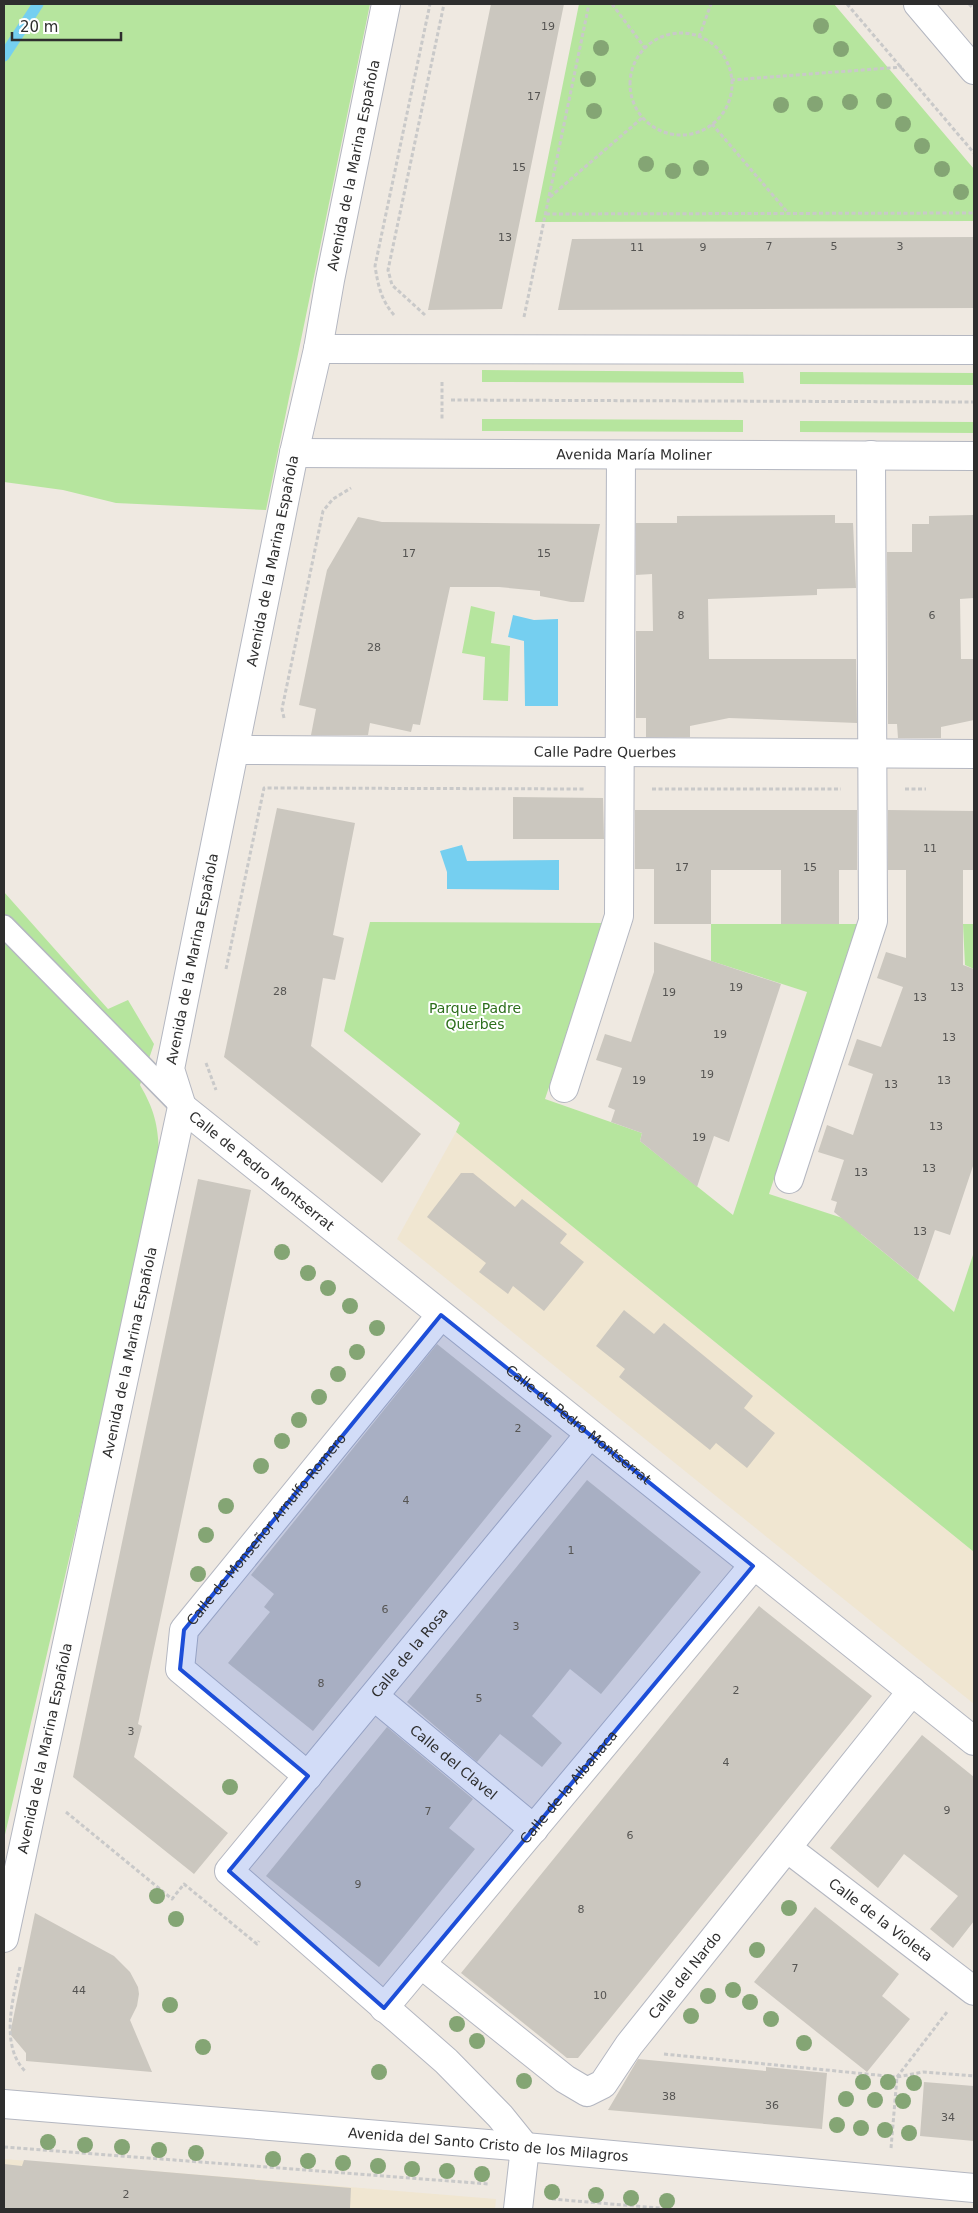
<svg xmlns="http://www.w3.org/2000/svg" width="978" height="2213" font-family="'DejaVu Sans',sans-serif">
  <rect width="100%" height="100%" fill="#efe9e1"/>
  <path fill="#f0e6d1" d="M456 1132 974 1552V1704L397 1239Z
    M4 2159 496 2199 495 2209H4Z"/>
  <path fill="#b6e59e" d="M4 4H370L266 510 116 503 63 490 4 482Z
    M579 4H834L974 169V221L535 222Z
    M482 370 743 372 744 383 482 382Z
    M800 372 974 373V385L800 384Z
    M482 419 743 420V432L482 431Z
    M800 421 974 422V433L800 432Z
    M471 606 495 612 491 643 510 646 508 701 483 700 485 657 462 653Z
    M4 892 108 1009 128 1000 154 1044 140 1085C154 1109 158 1124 159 1153L104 1408 4 1839Z
    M370 922 604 923 545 1099 642 1133 640 1141 733 1215 807 992 711 961V924H859L769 1194 864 1225 861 1234 918 1280 954 1312 974 1252V1552L456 1132 460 1123 344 1031Z
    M963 924H974V969L965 965Z"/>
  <path fill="#75cff0" d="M513 615 534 620 558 619V706H525L524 641 508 637Z
    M462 845 467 861 559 860V890L447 889V872L440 851Z"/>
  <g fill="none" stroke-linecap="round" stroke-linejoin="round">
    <path stroke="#75cff0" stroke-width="11" d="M4 56 38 4"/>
  </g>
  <path fill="#cbc7bf" d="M491 4H564L502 309 428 310Z
    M974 237V308L558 310 572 239Z
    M835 515V523H853L856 588 817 589V595L708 599 709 659H856L857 723 729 718 690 726V737H646V718H636V631H653L652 574 636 575V523H677V516Z
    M974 515V598L960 599 961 659H974V720L941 727V738H898L897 724H888L887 552H912V524H929V516Z
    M358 517 382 522 600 524 584 602H571L540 596V591L499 587H450L420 725 413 724 411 732 370 723 368 735H311L316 709 299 705 319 607 327 570Z
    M513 797 603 798 604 839H513Z
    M277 808 355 823 333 935 344 938 335 980 323 978 311 1046 421 1134 382 1183 224 1057Z
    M635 810H857V870H839V924H781V870H711V924H654V869H635Z
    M888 810 974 811V870H963V965L974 969V1163L950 1235 935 1230 918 1280 834 1212 837 1202 831 1200 844 1160 818 1152 827 1125 853 1135 873 1074 848 1065 857 1039 881 1047 903 987 877 978 886 952 906 958V870H888Z
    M654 942 781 984 729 1142 714 1136 697 1187 640 1141 642 1133 611 1122 615 1110 608 1107 622 1068 596 1060 605 1034 631 1042 654 972Z
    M461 1173H473L515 1207 522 1199 567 1234 560 1243 584 1262 544 1311 513 1286 508 1294 479 1272 486 1263 427 1217Z
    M198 1179 251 1190 138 1724 142 1726 134 1757 228 1833 194 1874 73 1777Z
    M624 1310 654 1334 664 1323 753 1396 744 1408 775 1433 747 1468 716 1443 710 1450 619 1377 625 1369 596 1346Z
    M437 1344 552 1436 313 1731 228 1663 270 1612 264 1607 274 1594 251 1575Z
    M587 1480 701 1572 601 1694 570 1669 550 1694 532 1716 562 1743 542 1767 500 1734 477 1762 407 1702Z
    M759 1606 872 1696 578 2058H567L461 1973Z
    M387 1727 473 1799 449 1828 475 1849 379 1967 266 1876Z
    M922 1735 974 1777V1921L953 1948 930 1929 958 1896 904 1854 878 1888 830 1848Z
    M815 1907 899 1974 882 1996 910 2019 867 2072 754 1982Z
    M35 1913 114 1956 130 1972 138 1987 139 1994 137 2006 130 2020 152 2072 26 2061V2053L10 2034Z
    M638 2059 766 2071V2067L827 2073 822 2129 608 2110Z
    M924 2082 974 2086V2141L920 2136Z
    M24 2160 351 2188 350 2209H4V2164L22 2166Z"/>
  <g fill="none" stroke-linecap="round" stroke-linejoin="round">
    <g stroke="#b4b7c1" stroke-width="24">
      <path id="lane" d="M4 926 180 1105"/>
    </g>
    <g stroke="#b4b7c1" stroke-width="30">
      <g id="street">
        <path d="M918 4 974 70"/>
        <path d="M318 349 974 350"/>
        <path id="s1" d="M294 453 974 456"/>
        <path id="s2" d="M235 750 974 754"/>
        <path d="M564 1088 619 916 621 455"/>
        <path id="s3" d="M182 1107 974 1741"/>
        <path d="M789 1179 873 921 871 455"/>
        <path id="s4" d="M375 1697 534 1829"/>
        <path id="s5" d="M308 1776 180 1669 184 1630 441 1315"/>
        <path id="s6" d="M787 1848 974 1991"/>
        <path id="s7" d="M4 1938 182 1107 170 1069 294 453 318 349 330 280 386 4"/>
        <path id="s8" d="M421 1964 565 2079 587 2092 603 2084 629 2045 912 1691"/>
        <path id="s9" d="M384 2008 753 1566"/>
        <path id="s10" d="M4 2104 525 2147 974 2188"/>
        <path id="s11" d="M518 2209 525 2147 500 2116 446 2061 229 1871 589 1435"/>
      </g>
    </g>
    <path stroke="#c9c9c9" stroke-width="3" stroke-dasharray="4 2.5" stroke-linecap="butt" d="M612 4 645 48
      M847 4 974 153
      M969 4 974 9
      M630 84a51 51 0 1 1 102 0a51 51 0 1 1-102 0Z
      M699 37 711 4
      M731 80 902 67
      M712 124 789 214
      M550 197 642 118
      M546 214 974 213
      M394 315C381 300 378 285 375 266L430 4
      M425 315 392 285 388 270 444 4
      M524 317 589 4
      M442 382V421
      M451 400 974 402
      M284 718 282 709 323 511 333 499 351 488
      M652 789H841
      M905 789H926
      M226 969 264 788 586 789
      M206 1063 216 1090
      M66 1812 172 1899 184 1884 257 1944 259 1941
      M20 1967C12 2001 0 2047 26 2072
      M664 2054 897 2077 947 2012
      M4 2147 489 2184
      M891 2148 897 2077 923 2072 974 2076
      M552 2199 671 2209"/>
    <use href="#lane" stroke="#fff" stroke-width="21"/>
    <use href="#street" stroke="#fff" stroke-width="28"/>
  </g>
  <g fill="#84a574">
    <circle cx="821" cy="26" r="8"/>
    <circle cx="601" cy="48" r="8"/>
    <circle cx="841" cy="49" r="8"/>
    <circle cx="588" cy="79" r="8"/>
    <circle cx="884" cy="101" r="8"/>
    <circle cx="850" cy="102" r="8"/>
    <circle cx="815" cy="104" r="8"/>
    <circle cx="781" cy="105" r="8"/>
    <circle cx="594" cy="111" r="8"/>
    <circle cx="903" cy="124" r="8"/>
    <circle cx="922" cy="146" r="8"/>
    <circle cx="646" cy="164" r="8"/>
    <circle cx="701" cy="168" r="8"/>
    <circle cx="942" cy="169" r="8"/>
    <circle cx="673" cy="171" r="8"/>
    <circle cx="961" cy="192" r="8"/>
    <circle cx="282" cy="1252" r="8"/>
    <circle cx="308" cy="1273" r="8"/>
    <circle cx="328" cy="1288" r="8"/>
    <circle cx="350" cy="1306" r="8"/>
    <circle cx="377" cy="1328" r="8"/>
    <circle cx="357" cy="1352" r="8"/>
    <circle cx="338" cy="1374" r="8"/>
    <circle cx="319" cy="1397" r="8"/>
    <circle cx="299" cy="1420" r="8"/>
    <circle cx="282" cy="1441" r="8"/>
    <circle cx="261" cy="1466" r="8"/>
    <circle cx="226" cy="1506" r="8"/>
    <circle cx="206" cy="1535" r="8"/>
    <circle cx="198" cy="1574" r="8"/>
    <circle cx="230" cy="1787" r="8"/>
    <circle cx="157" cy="1896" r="8"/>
    <circle cx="789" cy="1908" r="8"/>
    <circle cx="176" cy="1919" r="8"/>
    <circle cx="757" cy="1950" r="8"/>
    <circle cx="733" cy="1990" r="8"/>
    <circle cx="708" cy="1996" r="8"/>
    <circle cx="750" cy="2002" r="8"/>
    <circle cx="170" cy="2005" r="8"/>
    <circle cx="691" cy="2016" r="8"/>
    <circle cx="771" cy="2019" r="8"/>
    <circle cx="457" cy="2024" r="8"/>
    <circle cx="477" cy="2041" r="8"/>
    <circle cx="804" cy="2043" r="8"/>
    <circle cx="203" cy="2047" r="8"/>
    <circle cx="379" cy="2072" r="8"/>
    <circle cx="524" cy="2081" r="8"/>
    <circle cx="863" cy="2082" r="8"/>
    <circle cx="888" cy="2082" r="8"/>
    <circle cx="914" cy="2083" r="8"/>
    <circle cx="846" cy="2099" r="8"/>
    <circle cx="875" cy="2100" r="8"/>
    <circle cx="903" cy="2101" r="8"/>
    <circle cx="837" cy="2125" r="8"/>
    <circle cx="861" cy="2128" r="8"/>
    <circle cx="885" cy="2130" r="8"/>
    <circle cx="909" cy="2133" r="8"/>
    <circle cx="48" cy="2142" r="8"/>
    <circle cx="85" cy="2145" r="8"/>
    <circle cx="122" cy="2147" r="8"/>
    <circle cx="159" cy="2150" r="8"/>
    <circle cx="196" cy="2153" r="8"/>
    <circle cx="273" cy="2159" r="8"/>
    <circle cx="308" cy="2161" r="8"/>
    <circle cx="343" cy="2163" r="8"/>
    <circle cx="378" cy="2166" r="8"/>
    <circle cx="412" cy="2169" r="8"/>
    <circle cx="447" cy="2171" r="8"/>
    <circle cx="482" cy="2174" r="8"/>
    <circle cx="552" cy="2192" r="8"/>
    <circle cx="596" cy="2195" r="8"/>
    <circle cx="631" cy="2198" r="8"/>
    <circle cx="667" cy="2201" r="8"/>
  </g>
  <path fill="#1d4ed8" fill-opacity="0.2" stroke="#1d4ed8" stroke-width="4" stroke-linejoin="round" d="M441 1315 753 1566 384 2008 229 1871 308 1776 180 1669 184 1630Z"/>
  <g text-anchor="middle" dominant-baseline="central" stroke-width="4" stroke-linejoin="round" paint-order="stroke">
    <g font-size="11" fill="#555452">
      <text x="548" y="26">19</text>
      <text x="534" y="96">17</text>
      <text x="519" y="167">15</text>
      <text x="505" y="237">13</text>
      <text x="769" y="246">7</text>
      <text x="834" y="246">5</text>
      <text x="900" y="246">3</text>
      <text x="637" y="247">11</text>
      <text x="703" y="247">9</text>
      <text x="409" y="553">17</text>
      <text x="544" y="553">15</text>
      <text x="681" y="615">8</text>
      <text x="932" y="615">6</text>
      <text x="374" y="647">28</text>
      <text x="930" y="848">11</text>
      <text x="682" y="867">17</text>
      <text x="810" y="867">15</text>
      <text x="736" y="987">19</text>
      <text x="957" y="987">13</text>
      <text x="280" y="991">28</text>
      <text x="669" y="992">19</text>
      <text x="920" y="997">13</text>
      <text x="720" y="1034">19</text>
      <text x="949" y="1037">13</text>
      <text x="707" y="1074">19</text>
      <text x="639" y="1080">19</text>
      <text x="944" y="1080">13</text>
      <text x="891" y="1084">13</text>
      <text x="936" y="1126">13</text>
      <text x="699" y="1137">19</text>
      <text x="929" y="1168">13</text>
      <text x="861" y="1172">13</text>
      <text x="920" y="1231">13</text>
      <text x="518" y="1428">2</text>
      <text x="406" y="1500">4</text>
      <text x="571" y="1550">1</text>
      <text x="385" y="1609">6</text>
      <text x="516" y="1626">3</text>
      <text x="321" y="1683">8</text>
      <text x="736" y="1690">2</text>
      <text x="479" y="1698">5</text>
      <text x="131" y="1731">3</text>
      <text x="726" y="1762">4</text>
      <text x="947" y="1810">9</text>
      <text x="428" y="1811">7</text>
      <text x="630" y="1835">6</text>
      <text x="358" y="1884">9</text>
      <text x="581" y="1909">8</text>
      <text x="795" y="1968">7</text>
      <text x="79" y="1990">44</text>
      <text x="600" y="1995">10</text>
      <text x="669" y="2096">38</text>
      <text x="772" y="2105">36</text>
      <text x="948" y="2117">34</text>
      <text x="126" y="2194">2</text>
    </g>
    <g font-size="14" fill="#2e2e2e" stroke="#fff">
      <text stroke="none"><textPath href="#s7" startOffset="1812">Avenida de la Marina Española</textPath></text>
      <text stroke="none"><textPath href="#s1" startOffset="340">Avenida María Moliner</textPath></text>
      <text stroke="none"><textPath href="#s7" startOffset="1408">Avenida de la Marina Española</textPath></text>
      <text stroke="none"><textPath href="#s2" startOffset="370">Calle Padre Querbes</textPath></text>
      <text stroke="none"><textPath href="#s7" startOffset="1002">Avenida de la Marina Española</textPath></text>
      <text stroke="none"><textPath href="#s3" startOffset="102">Calle de Pedro Montserrat</textPath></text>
      <text stroke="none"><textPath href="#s7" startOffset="599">Avenida de la Marina Española</textPath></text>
      <text stroke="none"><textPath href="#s3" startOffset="508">Calle de Pedro Montserrat</textPath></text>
      <text stroke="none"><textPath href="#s5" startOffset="336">Calle de Monseñor Arnulfo Romero</textPath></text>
      <text stroke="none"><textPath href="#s11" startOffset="751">Calle de la Rosa</textPath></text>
      <text stroke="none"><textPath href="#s7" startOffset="194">Avenida de la Marina Española</textPath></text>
      <text stroke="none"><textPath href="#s4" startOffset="102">Calle del Clavel</textPath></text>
      <text stroke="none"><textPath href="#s9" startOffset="288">Calle de la Albahaca</textPath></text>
      <text stroke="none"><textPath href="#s6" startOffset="118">Calle de la Violeta</textPath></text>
      <text stroke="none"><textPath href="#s8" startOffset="364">Calle del Nardo</textPath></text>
      <text stroke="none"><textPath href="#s10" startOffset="486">Avenida del Santo Cristo de los Milagros</textPath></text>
    </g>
    <g font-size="14" fill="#2c6e1b" stroke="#fff">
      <text x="475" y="1008">Parque Padre<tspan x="475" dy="16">Querbes</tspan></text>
    </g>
  </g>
  <rect width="978" height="2213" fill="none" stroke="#2e2e2e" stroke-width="10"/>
  <path d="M12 32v8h109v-8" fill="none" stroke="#2e2e2e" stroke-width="2.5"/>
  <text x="20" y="32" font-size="15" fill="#2e2e2e" stroke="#ffffff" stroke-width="4" paint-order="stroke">20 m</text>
</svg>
